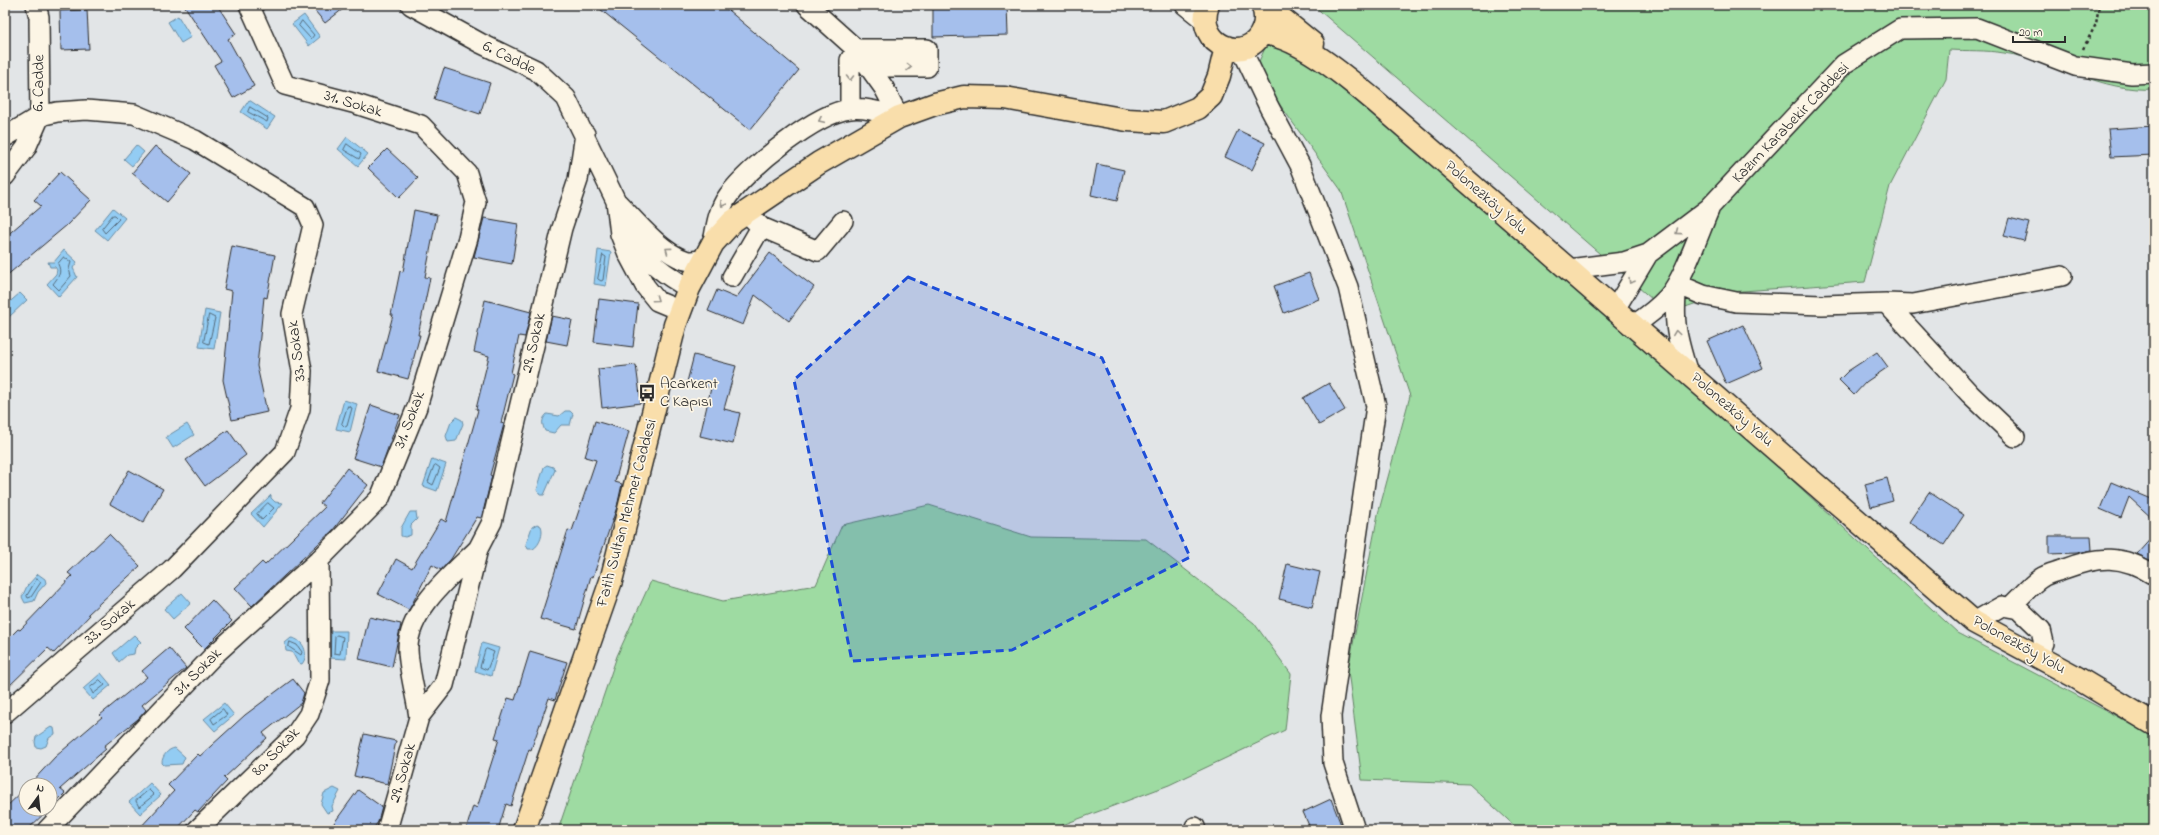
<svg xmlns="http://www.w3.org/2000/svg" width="2159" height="835" font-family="'Indie Flower',sans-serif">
  <rect width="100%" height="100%" fill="#e2e5e7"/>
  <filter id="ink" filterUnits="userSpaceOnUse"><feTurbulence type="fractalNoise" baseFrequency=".025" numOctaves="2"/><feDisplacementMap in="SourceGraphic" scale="8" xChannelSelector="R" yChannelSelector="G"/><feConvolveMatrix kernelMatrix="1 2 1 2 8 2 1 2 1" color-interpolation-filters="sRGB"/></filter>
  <g filter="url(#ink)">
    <path fill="#9edba2" stroke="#648366" d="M1313 5H2154V89C2103 93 2054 60 2004 53 1986 50 1967 51 1949 50L1946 79 1890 186 1865 282 1729 292 1668 313Z
      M1272 33 1561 267 1958 633 2154 736V830H1519L1469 784 1362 780 1348 670 1378 514 1410 396 1341 190 1255 70Z
      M929 505 1031 537 1146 539 1254 623 1291 674 1285 730 1169 785 1049 830H558L617 656 651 581 723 601 816 585 842 525Z"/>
    <path fill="#93ccf3" stroke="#698ca3" d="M304 15 320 37 309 46 292 24Z
      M178 16 191 37 181 43 168 22Z
      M249 100 275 117 267 129 241 112Z
      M347 137 368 154 358 166 338 149Z
      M136 145 144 152 132 166 124 159Z
      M113 208 125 218 107 240 95 230Z
      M64 250 77 262 73 268 77 277 59 297 47 284 56 274 57 270 55 267H50L48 262H54Z
      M598 250 611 252 606 286 594 284Z
      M20 293 27 300 9 317 5 313V306Z
      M205 310 220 313 214 349 199 347Z
      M344 400 357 404 350 432 336 429Z
      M565 411H570L573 414 570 425H561L554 433 545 431C542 424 541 420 547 414L559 416Z
      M456 417 462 420 463 424 456 441 448 442 446 436 451 422Z
      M187 424 194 435 173 448 166 437Z
      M432 459 446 464 437 491 423 486Z
      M547 465 553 467 555 470 544 495H540L537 490 544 467Z
      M271 495V498L275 502 283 503 263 527 251 514Z
      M410 512H416L417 519 411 525V535L405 537 401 536V528Z
      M537 524 541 526C544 533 540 545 533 549H528L526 544 532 527Z
      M38 574 45 579 46 583 38 592 34 601 25 603 22 597 27 586Z
      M182 593 191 603 173 619 164 609Z
      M331 631H347L346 659 330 658Z
      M134 635 141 642 135 648 134 654 127 655 119 662 113 653Z
      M291 638C303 639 310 654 302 664L298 663 292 652 286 651 285 643Z
      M482 643 499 648 491 676 475 671Z
      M101 673 111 685 93 700 83 689Z
      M224 703 234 715 215 731 204 719Z
      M51 727 54 728 55 734 49 738 46 746 41 748 36 747 35 742 36 737Z
      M175 748 185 757 182 764 164 765 162 763C162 756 168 749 175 748Z
      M150 783 161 795 140 814 129 802Z
      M334 788 340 791 332 806 333 811 327 813 321 804 324 793Z"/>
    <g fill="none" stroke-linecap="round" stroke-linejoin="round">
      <path stroke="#556b7b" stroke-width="1" d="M302 21 314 35 311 39 299 26Z
        M250 107 268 118 267 122 248 112Z
        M347 144 361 154 359 159 344 150Z
        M113 215H115L119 219 105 233 102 229Z
        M603 255 606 257 603 280 601 281 598 279Z
        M64 257 71 262 69 269 71 276 59 290 53 284C59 276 62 273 58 264Z
        M209 315 215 318 209 344 204 342Z
        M348 406 352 408 347 426 345 427 342 424Z
        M436 465 440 468 433 485 428 482 434 466Z
        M268 503 274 508 262 520 257 514Z
        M37 579 41 582 31 597 28 598 27 596Z
        M337 635 343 637 340 654 334 653 335 637Z
        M290 642 297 645 302 652 301 655 289 647Z
        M487 649 494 652 487 670 480 667 485 650Z
        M100 680 105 685 93 694 90 688Z
        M223 709 227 715 214 724 211 719Z
        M149 790 154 795 139 807 136 801Z"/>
    </g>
    <path fill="#a5bfec" stroke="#2b2b2b" d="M184 5H217L236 34 228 39 254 86 233 98 214 65 221 61Z
      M310 5H348L325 23Z
      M595 5H722L799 70 750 130Z
      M933 5H1007L1008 35 933 37Z
      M87 10 89 49 61 50 60 11Z
      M444 68 490 83 480 114 434 99Z
      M2154 126V155L2111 157 2108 129Z
      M1238 130 1265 143 1252 170 1225 157Z
      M155 146 191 174 167 202 132 173Z
      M387 149 418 178 399 198 368 168Z
      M1097 164 1124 170 1117 201 1091 195Z
      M60 172 91 200 67 225 5 277V237L41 206 34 200Z
      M414 210 437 215 425 277 430 278 418 335H420L408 379 378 371 393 315H391L400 271 403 272Z
      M484 218 518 224 512 264 474 257Z
      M2009 218 2029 223 2024 241 2004 236Z
      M232 246 275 255 267 298 264 297 257 366 267 412 232 420 223 380 232 291 224 289Z
      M770 253 814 287 789 321 755 295 743 325 708 311 717 290 736 298Z
      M1309 273 1319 299 1284 313 1274 286Z
      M599 299 638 304 633 347 594 342Z
      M485 300 531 312 525 337 519 336 511 373 513 374 501 423 504 424 490 475 492 476 484 508 481 518 477 517 451 559 441 570 432 565 409 610 378 594 396 559 412 568 441 519 446 522 478 410 476 409 489 356 474 352Z
      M552 316 572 320 567 345 546 341Z
      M1743 325 1763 368 1726 384 1707 341Z
      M1877 352 1888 367 1866 382 1854 395 1839 380 1848 371Z
      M694 355 736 366 724 409 740 413 733 444 700 436 711 388 687 382Z
      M636 365 641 403 602 408 598 369Z
      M1329 383 1345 410 1319 425 1303 398Z
      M371 405 400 415 381 467 353 458Z
      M595 421 629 431 615 482 622 484 617 507 593 577 591 576 576 629 540 619 568 530 572 531 596 460 585 457Z
      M228 430 246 455 205 486 186 460Z
      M347 468 368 485 333 530 252 606 235 588 262 562 265 565 325 507 320 503Z
      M129 470 163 489 143 523 110 504Z
      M1887 478 1893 501 1871 507 1865 484Z
      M2111 482 2154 500V520L2129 497 2121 518 2100 509Z
      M1929 492 1964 515 1944 545 1909 522Z
      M109 534 140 566 88 614 90 615 54 653 48 648 5 690V642L18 629 20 630 72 576 68 573Z
      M2154 535V562L2137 554Z
      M2049 536H2091L2092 550 2077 553 2049 554Z
      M1287 564 1320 572 1312 607 1279 599Z
      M212 600 232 621 204 649 184 629Z
      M369 617 401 624 392 667 359 659Z
      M169 648 186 668 142 705 146 710 138 719 104 746 106 749 60 789 65 793 50 808V785H29L55 757 102 717 100 715 147 677 142 671Z
      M530 651 567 662 555 700 549 698 531 750 529 749 511 806 506 804 498 830H466L473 806 477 808 499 739 495 738 508 698 515 700Z
      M293 679 304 693 301 703 263 733 267 738 224 778 227 781 198 812 195 810 176 830H138L174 791 168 785 198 754 200 756 245 715Z
      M364 734 396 741 387 784 354 776Z
      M26 788V809H49L27 830H5V808Z
      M358 790 382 807 378 822 372 830H329Z
      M1331 799 1343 830H1311L1303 812Z"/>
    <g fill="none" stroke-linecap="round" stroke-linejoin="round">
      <g stroke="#2b2b2b" stroke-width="22">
        <path id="minor" d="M411 5 480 43 536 70 566 98 616 201 620 234 628 254 645 286 657 301 681 311
          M807 5 856 49 884 88 899 117
          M1185 5 1205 21
          M1241 48 1269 107 1300 165 1348 287 1376 406 1331 716 1333 763 1355 830
          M850 109V60L856 49H927V67H870
          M5 137 40 116 57 112 86 110 134 114 195 140 305 207 313 225 292 314 302 371 300 409 285 452 172 569 5 713
          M5 176 26 148 40 116 39 17 36 5
          M617 204 616 201C634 219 660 252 685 260 690 262 698 260 704 260
          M761 227 818 251 843 221
          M629 235C644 259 664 275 689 288
          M713 243C716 226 718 210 728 196 748 168 816 113 850 109 866 107 883 113 899 117
          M1569 269 1624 262 1648 254 1709 208 1844 64 1900 29 1977 28 2075 66 2132 74 2154 73
          M732 277 761 227 753 219
          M1677 284 1703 295 1736 302 1822 305 1886 303 1913 304 2062 276
          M1677 284C1673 321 1676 335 1687 370
          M1886 303 1970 394 2015 437
          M1615 309 1648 254
          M1634 325C1646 317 1658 308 1668 297 1683 280 1699 233 1709 210
          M2010 607C2020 598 2030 585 2041 578 2048 573 2057 572 2064 569 2098 556 2122 554 2154 575
          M1974 622 2002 606 2019 609 2041 630 2044 643 2037 656
          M419 717C416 695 409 672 408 650 407 611 452 574 478 549
          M1195 827 1196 830
          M47 830 213 656 319 560 380 498 417 407 468 238 476 202 467 173 421 125 353 103 285 85 249 5
          M197 830 295 735 309 714 320 680 319 560
          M387 830 419 717 444 685 478 549 492 522 562 228 578 180 585 134"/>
      </g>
      <g stroke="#2b2b2b" stroke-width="25">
        <path id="major" d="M1208 5C1193 46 1249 67 1263 29 1266 21 1266 13 1262 5
          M1265 5 1313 44
          M1262 33C1300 37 1346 77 1375 101L1974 622 2074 676 2154 724
          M524 830 611 581 675 325 689 288 713 243 733 221 819 163 899 117 935 104 964 97 1005 98 1127 120 1164 122 1198 108 1211 96 1219 76 1226 47"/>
      </g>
      <path stroke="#2b2b2b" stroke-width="2.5" stroke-dasharray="3 3" stroke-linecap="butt" d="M2083 49 2096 24 2099 5"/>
      <use href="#minor" stroke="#fcf5e5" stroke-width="19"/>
      <use href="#major" stroke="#f9deab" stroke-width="22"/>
    </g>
    <defs><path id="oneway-chevron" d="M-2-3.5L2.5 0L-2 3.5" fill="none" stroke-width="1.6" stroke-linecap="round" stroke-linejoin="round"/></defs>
    <g stroke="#949088">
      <use href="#oneway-chevron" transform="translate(909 67)"/>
      <use href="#oneway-chevron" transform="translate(850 78) rotate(90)"/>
      <use href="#oneway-chevron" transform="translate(821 120) rotate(155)"/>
      <use href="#oneway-chevron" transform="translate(723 204) rotate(119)"/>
      <use href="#oneway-chevron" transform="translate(1678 232) rotate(143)"/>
      <use href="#oneway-chevron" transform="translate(668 250) rotate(-143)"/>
      <use href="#oneway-chevron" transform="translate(1631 281) rotate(122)"/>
      <use href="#oneway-chevron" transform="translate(656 299) rotate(35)"/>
      <use href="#oneway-chevron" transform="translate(1676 333) rotate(-98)"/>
    </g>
  </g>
  <path fill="#1d4ed8" fill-opacity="0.2" stroke="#1d4ed8" stroke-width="3" stroke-dasharray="8 5" stroke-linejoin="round" d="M908 277 1102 358 1190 557 1012 650 852 661 794 380Z"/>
  <defs>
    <g id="bus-bare" transform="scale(1.38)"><path d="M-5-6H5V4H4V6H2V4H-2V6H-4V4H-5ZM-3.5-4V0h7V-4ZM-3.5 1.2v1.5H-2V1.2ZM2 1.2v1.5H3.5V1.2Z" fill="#2b2b2b" stroke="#fcf5e5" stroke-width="2.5" paint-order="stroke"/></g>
  </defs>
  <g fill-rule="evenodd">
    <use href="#bus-bare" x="647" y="393"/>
  </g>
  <g text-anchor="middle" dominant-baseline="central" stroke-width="3.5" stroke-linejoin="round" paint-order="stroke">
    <g font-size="16" fill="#2b2b2b" stroke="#fcf5e5">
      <text transform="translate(509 58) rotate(27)">6. Cadde</text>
      <text transform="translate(39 83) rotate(-89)">6. Cadde</text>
      <text transform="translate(353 104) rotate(17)">31. Sokak</text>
      <text transform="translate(1791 123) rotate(-46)">Kazım Karabekir Caddesi</text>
      <text transform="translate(1486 198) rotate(41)">Polonezköy Yolu</text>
      <text transform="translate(534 343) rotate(-77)">29. Sokak</text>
      <text transform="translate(297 351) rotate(-97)">33. Sokak</text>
      <text transform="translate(1732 410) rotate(41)">Polonezköy Yolu</text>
      <text transform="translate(410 420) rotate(-69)">31. Sokak</text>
      <text transform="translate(627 513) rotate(-75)">Fatih Sultan Mehmet Caddesi</text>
      <text transform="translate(110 622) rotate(-41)">33. Sokak</text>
      <text transform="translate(2019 645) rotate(29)">Polonezköy Yolu</text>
      <text transform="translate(198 672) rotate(-45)">31. Sokak</text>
      <text transform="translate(276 752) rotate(-46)">80. Sokak</text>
      <text transform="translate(403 773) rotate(-74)">29. Sokak</text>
    </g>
    <g font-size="16" fill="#2b2b2b" stroke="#fcf5e5" text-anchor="start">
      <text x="660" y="384">Acarkent<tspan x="660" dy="18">C Kapısı</tspan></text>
    </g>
  </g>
  <rect width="2159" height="835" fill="none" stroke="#fcf5e5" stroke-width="20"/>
  <rect x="10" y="10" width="2139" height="815" fill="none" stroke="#2b2b2b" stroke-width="1.5" filter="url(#ink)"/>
  <g transform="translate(38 797) rotate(15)"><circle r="19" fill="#fcf5e5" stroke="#a8a49b"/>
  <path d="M0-3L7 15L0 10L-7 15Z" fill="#2b2b2b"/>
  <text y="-6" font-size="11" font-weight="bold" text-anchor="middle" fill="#2b2b2b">N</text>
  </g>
  <path d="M2013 36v6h52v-6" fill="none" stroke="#2b2b2b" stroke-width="2"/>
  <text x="2019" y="36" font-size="12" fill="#2b2b2b" stroke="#fcf5e5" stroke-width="3" paint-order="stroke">20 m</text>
</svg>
